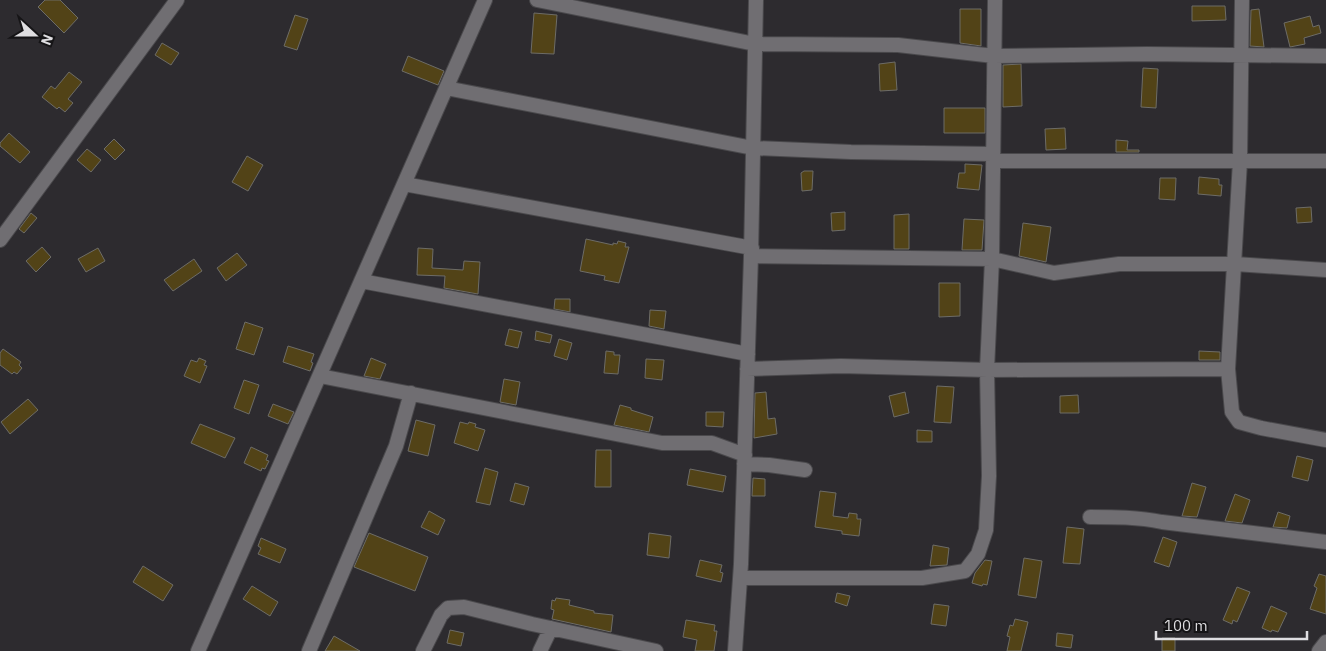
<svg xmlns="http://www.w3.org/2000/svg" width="1326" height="651" font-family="'IBM Plex Sans',sans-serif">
  <rect width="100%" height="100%" fill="#2d2b2f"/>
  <path fill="#524317" stroke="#6d6c67" d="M45 0H60L78 18 64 33 38 7Z
    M1192 6H1225L1226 20 1192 21Z
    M960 9H981V46L960 43Z
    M1259 9 1264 47 1250 46 1251 10Z
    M534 13 557 15 554 54 531 53Z
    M295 15 308 19 297 50 284 46Z
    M1310 16 1313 27 1319 25 1321 33 1304 38 1305 44 1290 47 1284 23Z
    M162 43 179 53 171 65 155 55Z
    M408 56 444 71 438 85 402 71Z
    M895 62 897 90 880 91 879 64Z
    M1021 64 1022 106 1003 107V65Z
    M1143 68 1158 69 1156 108 1141 107Z
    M69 72 82 82 68 99 73 103 65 112 59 107 57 109 42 97 51 86 55 89Z
    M944 108H985V133H944Z
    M1065 128 1066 149 1046 150 1045 129Z
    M9 133 30 152 20 163 0 146V143Z
    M114 139 125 150 115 160 104 149Z
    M1116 140 1128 141 1127 150H1139V152H1116Z
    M87 149 101 160 91 172 77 160Z
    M247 156 263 165 248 191 232 182Z
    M965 164 982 165 979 190 957 188 959 173H965Z
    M804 171H813L812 190 802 191 801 173Z
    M1199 177 1219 179V185H1222L1221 196 1198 194Z
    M1160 178H1176L1175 200 1159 199Z
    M1311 207 1312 222 1297 223 1296 208Z
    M845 212V230L832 231 831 213Z
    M31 213 37 218 24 233 19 229Z
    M909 214V249H894V215Z
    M964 219 984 220 982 250H962Z
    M1023 223 1051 227 1046 262 1019 256Z
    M586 239 613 245V243L617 244 618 241 626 243 625 247H629L619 283 604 280 605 276 580 271Z
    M42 247 51 257 36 272 26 261Z
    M98 248 105 261 86 272 78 259Z
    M418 248 433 249 432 268 463 270 464 261 480 262 478 294 444 288 445 276 417 275Z
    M237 253 247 265 226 281 217 268Z
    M194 259 202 271 173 291 164 280Z
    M939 283H960V316L939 317Z
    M555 299H570V312L554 309Z
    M650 310 666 311 664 329 649 326Z
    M245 322 263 328 254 355 236 349Z
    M509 329 522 332 518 348 505 345Z
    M536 331 552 335 550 343 535 340Z
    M559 339 572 343 567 360 554 356Z
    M288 346 314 354 311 362 313 363 310 371 283 362Z
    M3 349 21 362 19 365 22 368 17 374 14 372 12 374 0 365V353Z
    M606 351 614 352V355H620L618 374 604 373Z
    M1199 351 1220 352V360H1199Z
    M199 358 206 361 204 365 207 366 200 383 184 376 191 360 197 362Z
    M371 358 386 364 380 379 364 376Z
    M646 359 664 360 662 380 645 378Z
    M504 379 520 382 516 405 500 402Z
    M244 380 259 385 249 414 234 408Z
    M937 386 954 387 951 423 934 422Z
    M766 392 768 419 775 418 777 434 754 438 755 393Z
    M905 392 909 413 894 417 889 396Z
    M1078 395 1079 413H1060V396Z
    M28 399 38 410 10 434 1 422Z
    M273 404 294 412 288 424 268 416Z
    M620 405 631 408V410L653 417 649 432 614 425Z
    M706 412H724L723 427 706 426Z
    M416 420 435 425 428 456 408 451Z
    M460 422 468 424 469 422 476 424 475 427 485 430 478 451 454 443Z
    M200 424 235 438 225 458 191 443Z
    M917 430 932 431V442H917Z
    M251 447 268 455 266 460 269 461 265 469 262 468 261 471 244 463Z
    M596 450H611V487H595Z
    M1297 456 1313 460 1308 481 1292 477Z
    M485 468 498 472 490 505 476 502Z
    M690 469 726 476 723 492 687 485Z
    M753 478 765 479V496H752Z
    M515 483 529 487 524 505 510 501Z
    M1192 483 1206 487 1197 517 1182 516Z
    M820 491 836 493 833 516 848 518 849 513 857 514V519H861L859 536 842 534V531L815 527Z
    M1235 494 1250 500 1242 523 1225 521Z
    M429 511 445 520 438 535 421 527Z
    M1278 512 1290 516 1287 528 1273 527Z
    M1067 527 1084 529 1080 564 1063 563Z
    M369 533 428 557 415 591 354 567Z
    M649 533 671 536 669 558 647 555Z
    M1163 537 1177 542 1169 567 1154 562Z
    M261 538 286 549 280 563 258 554 261 548 258 546Z
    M933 545 949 548 947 565 930 566Z
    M1024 558 1042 561 1036 598 1018 595Z
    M700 560 722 565 720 572 723 573 721 582 696 576Z
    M985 560 992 561 987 585 983 584 982 586 972 583 975 573Z
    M143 566 173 585 163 601 133 582Z
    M1319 574 1326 576V614L1310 609 1317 588 1314 586Z
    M252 586 278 602 270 616 243 599Z
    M1237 587 1250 592 1237 622 1233 620 1232 624 1223 620Z
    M837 593 850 596 847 606 835 602Z
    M556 598 570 600 569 605 594 611V613L613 615 611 632 552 619 554 610 551 609 552 600 555 601Z
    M934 604 949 606 946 626 931 624Z
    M1271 606 1287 613 1278 632 1272 630 1271 632 1262 628Z
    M1015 619 1028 622 1021 651H1007L1010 637 1007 636 1010 625 1013 626Z
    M686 620 715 625 714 631H717L714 651H695L697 640 683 637Z
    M450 630 464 633 461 646 447 643Z
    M1057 633 1073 635 1071 648 1056 646Z
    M334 636 360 651H325Z
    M1162 638H1175V651H1162Z"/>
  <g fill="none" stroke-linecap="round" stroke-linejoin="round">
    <g stroke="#4a494c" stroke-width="16">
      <path id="minor" d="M537 0 755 44 898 45 994 56 1147 54 1326 56
        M995 0 992 259 1054 273 1119 264H1235L1326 270
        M446 88 753 148 851 152 993 154
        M993 161H1326
        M404 184 752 248
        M0 240 177 0
        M361 281 748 354
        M747 369 841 366 987 370 1228 369 1232 412 1239 422 1261 428 1326 440
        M1228 369 1240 161 1242 0
        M320 376 662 443H712L745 455
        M744 464 769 465 805 470
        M1090 517C1114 517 1138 517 1162 522L1326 542
        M740 578H922L965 571 978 554 986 530 989 476 987 370 992 259 751 256
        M198 651 485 0
        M309 651 396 446 411 393
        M423 651 441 615 448 608 464 607 532 624 656 651
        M540 651 551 628
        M735 651 741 564 751 256 756 0
        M1319 651 1326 642"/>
    </g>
    <use href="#minor" stroke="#706e72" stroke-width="14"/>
  </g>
  <g transform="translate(35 35) rotate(111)" stroke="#151416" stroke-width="4" paint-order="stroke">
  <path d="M0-4L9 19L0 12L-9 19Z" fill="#dfdee1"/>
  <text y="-8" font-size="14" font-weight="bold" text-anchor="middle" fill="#dfdee1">N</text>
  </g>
  <path d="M1156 631v8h151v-8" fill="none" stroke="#dfdee1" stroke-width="2.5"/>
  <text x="1164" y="631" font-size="15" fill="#dfdee1" stroke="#151416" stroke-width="4" paint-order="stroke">100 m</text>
</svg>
